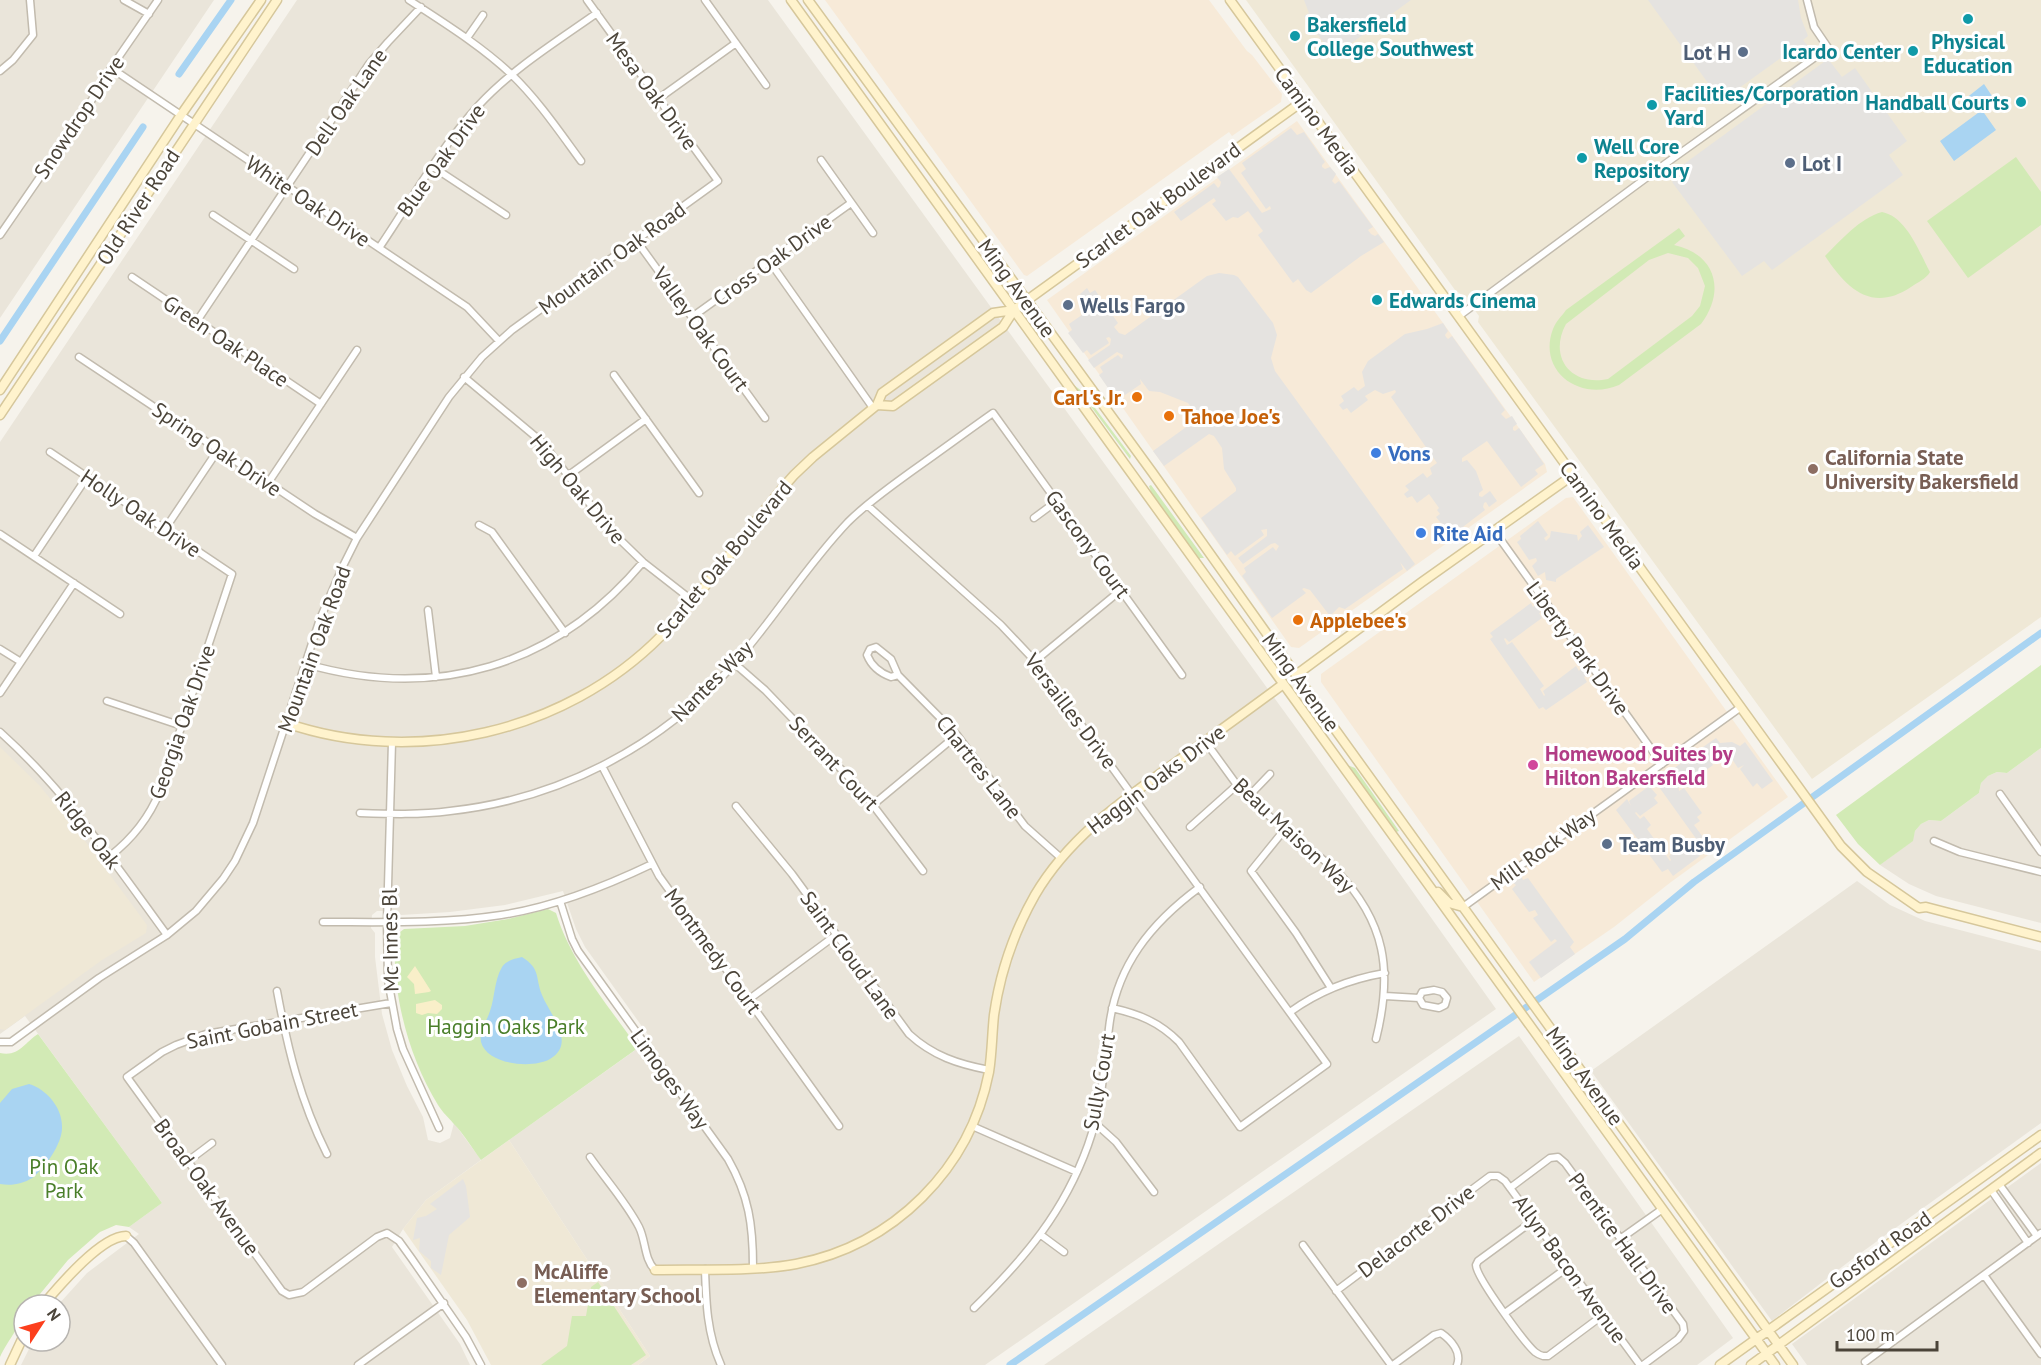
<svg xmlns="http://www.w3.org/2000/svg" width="2041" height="1365" font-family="'PT Sans',sans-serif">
  <rect width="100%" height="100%" fill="#f6f3ec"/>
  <path fill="#eae5da" d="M0 0H214L0 318Z
    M297 0H768L1302 736 1496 1009 985 1365H638L650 1356 509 1140 651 1039 585 947 576 929 563 891 505 905 450 912 401 915 397 911H377L372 915 371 928 375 933V957L382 1014 392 1050 407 1086 423 1117 428 1140 440 1143 450 1138 454 1123 481 1160 426 1200 403 1229 392 1247 460 1344 470 1365H21L33 1341H60V1305H58L87 1273 139 1234 129 1227 162 1203 25 1016 0 1034V442Z
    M2041 748V923L1936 896 1909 884 1880 865 1912 841 1915 831 1921 824 1929 820 1941 821 1979 793 1981 783 1988 776 1997 772 2007 773Z
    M1857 881 1890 905 1925 921 2041 951V1123L1851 1260 1772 1321 1591 1071Z
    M1519 1036 1733 1338 1697 1365H1044Z
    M2041 1163V1365H1807L1792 1344Z"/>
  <path fill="#f7ead8" d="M825 0H1209L1247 51 1252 55 1282 94 1281 102 1232 136 1229 132 1027 276 1024 275Z
    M1297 121 1545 464 1547 472 1299 648 1291 647 1047 300Z
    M1573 497 1788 797 1671 882 1614 927 1534 982 1321 682V674L1566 498Z"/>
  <path fill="#efe8d6" d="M1246 0H2041V617L1812 779 1478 322 1479 316 1465 297 1455 290Z
    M0 747 39 785 85 841 147 925 146 933 102 960 5 1030 0 1029Z
    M509 1140 650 1356 638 1365H491L467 1320 403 1229 426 1200Z"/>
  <path fill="#d2eab5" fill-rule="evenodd" d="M2016 157 2041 192V225L1968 278 1927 221Z
    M1882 212C1907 217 1919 252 1930 272 1926 279 1918 282 1911 287 1872 313 1847 289 1825 256 1841 240 1860 218 1882 212Z
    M1679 228 1685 236 1674 245C1716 254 1726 291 1701 324L1619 385C1580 402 1537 371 1553 329 1556 321 1562 316 1566 310ZM1668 253 1688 258 1698 268 1705 286 1700 306 1692 316 1608 379C1571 387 1548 357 1566 324L1649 260Z
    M1070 382 1083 392 1131 456 1130 459 1092 408 1079 395Z
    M1151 485 1204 558H1200L1199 562 1152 495 1149 486Z
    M2041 665V748L2007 773 1997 772 1988 776 1981 783 1979 793 1941 821 1929 820 1921 824 1915 831 1913 841 1880 865 1858 844 1836 815Z
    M1342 763 1355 768 1399 831 1396 832 1395 834Z
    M548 909 556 913C572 964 608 1005 638 1048L481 1160C472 1148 464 1134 453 1123 448 1117 443 1113 438 1105 408 1056 392 994 395 936L404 929 465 926 508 919Z
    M38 1034 162 1203 129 1227 116 1225 100 1232 68 1260 31 1305H24C24 1324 8 1339 0 1357V1053C19 1057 24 1043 38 1034Z
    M598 1282 646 1355 631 1365H541L567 1346 572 1316H586L591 1287Z"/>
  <path fill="#f9efc9" d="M415 966 431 991 429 992 415 994 414 984 407 977Z
    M435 1000 442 1005V1009L437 1014 428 1013 422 1015 416 1013V1004Z"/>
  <path fill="#e5e3e0" d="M1304 0H1411L1382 21 1378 17 1365 26 1368 31 1346 47 1341 42 1334 47 1331 44 1327 47 1304 16 1309 13Z
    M1648 0H1798L1801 18 1808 36 1803 40 1808 46 1786 62 1782 57 1721 101Z
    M1828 59 1842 77 1855 68 1907 141 1889 155 1903 175 1772 270 1764 261 1742 276 1672 182 1677 178 1673 172Z
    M1291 128 1297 135 1304 132 1325 162 1322 165V167L1325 169 1330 167 1336 174 1332 181 1335 184 1339 181 1373 227 1368 230 1371 234 1375 236 1378 234 1384 242 1361 256 1311 293 1306 290 1298 279 1293 283 1258 235 1263 231 1248 211 1238 218 1233 217 1226 221 1212 204 1216 201 1214 198 1181 221 1174 212 1214 183 1218 188 1220 186 1221 182 1217 177 1229 169 1262 213 1271 209 1270 206 1266 209 1241 173 1246 169 1242 163Z
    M1219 273 1234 275 1238 277 1273 323 1277 335 1271 358 1275 371 1415 564 1407 571 1400 562 1403 569 1345 609 1339 607 1330 616 1310 590 1304 588 1302 589 1306 593 1272 618 1242 576 1246 572 1244 568 1273 547 1276 551 1279 546 1275 543 1271 544 1243 564 1238 558 1267 536V529L1261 530 1264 535 1235 556 1231 551 1227 555 1201 518 1236 491V488L1224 469 1222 448 1214 436 1209 434 1164 466 1153 451 1196 420 1197 414 1188 403 1160 392 1149 391 1140 379 1141 384 1125 395 1121 390 1113 395 1099 375 1103 372 1100 367 1118 355 1122 359 1123 355 1117 352 1094 368 1088 360 1110 345 1111 339 1109 337 1106 338 1109 343 1091 355 1087 350 1083 353 1068 333 1072 330 1069 324 1089 310 1093 314 1080 294 1087 288 1090 293 1095 290 1118 323 1114 327 1119 333 1125 335 1207 276Z
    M1443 323 1448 331 1445 335 1446 337 1448 339 1452 336 1505 410 1501 414 1506 419 1512 416 1517 424 1513 427V430L1515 431 1519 428 1544 464 1535 470 1538 474 1521 487 1487 441 1462 458V462L1467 460 1476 471 1483 490 1479 493V496L1482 497 1490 491 1497 501 1489 507 1486 502 1484 503 1483 507 1485 510 1455 533 1451 528 1447 531 1436 517 1440 514 1437 510 1439 508 1429 494 1417 503 1412 496 1407 498 1404 494 1409 490 1405 486 1423 473 1427 478 1432 474 1430 468 1437 463 1391 397 1396 392 1395 390 1383 394 1375 390 1365 396 1368 400 1351 413 1347 408 1343 410 1339 405 1344 401 1341 396 1354 387 1358 391 1365 386 1362 372 1368 361 1405 334 1427 329Z
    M1538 521 1548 535 1544 538 1546 541 1550 537 1551 531 1577 535 1578 541 1582 536 1580 532 1588 525 1604 547 1556 579V582L1546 580 1545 572 1538 576 1532 566 1537 561 1536 558 1529 560 1517 542 1521 539 1520 536Z
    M1531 603 1533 607 1535 605 1541 613H1539L1542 618 1509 642 1505 638 1504 639 1507 645 1512 642 1544 686 1540 689 1544 696 1545 695 1543 691 1576 666 1579 671 1581 668 1586 676 1584 677 1587 682 1546 710 1543 707 1539 709 1490 639 1493 637 1490 633Z
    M1716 738 1720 743 1732 742 1740 746 1745 742 1773 781 1762 789 1757 783 1753 787 1740 769 1744 765 1738 768 1730 756 1735 752 1729 749 1724 750 1726 756 1715 763 1710 759 1713 765 1698 776 1693 772 1696 777 1683 787 1678 782 1679 791 1684 788 1702 813 1697 817 1700 821 1694 825 1703 837 1697 840 1659 787 1664 783 1662 774 1668 769 1673 775H1676L1673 769 1684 761 1689 765 1686 760 1701 748 1706 753 1703 747Z
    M1649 786 1657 795 1654 798 1658 803 1640 816 1636 812 1635 813 1640 819 1644 816 1651 825 1647 829 1670 861 1671 860 1669 856 1688 841 1700 856 1673 876 1668 869 1662 872 1616 810 1627 799 1631 806 1629 801Z
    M1521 875 1523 880 1528 878 1574 942 1570 947 1575 954 1541 978 1529 962 1557 941 1555 939 1551 942 1533 918 1538 915 1535 910 1529 912 1512 889 1516 885 1512 882Z
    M463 1179 466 1186 470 1217 449 1235 441 1275 431 1268V1261L419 1251 420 1238 413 1240 417 1218 426 1216 437 1209 430 1204Z"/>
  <path fill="#a9d4f2" d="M1984 84 1992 96 1973 110 1965 99Z
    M1982 110 1996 130 1954 161 1940 141Z
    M522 957C541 969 535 977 542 995 550 1015 577 1043 550 1059 533 1069 487 1065 481 1042 479 1031 487 1021 490 1011 495 997 494 981 502 967 507 960 514 959 522 957Z
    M29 1084C46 1089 62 1107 62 1126 63 1143 45 1168 32 1178 23 1184 11 1186 0 1184V1103L12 1089Z"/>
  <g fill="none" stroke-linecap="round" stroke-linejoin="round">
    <path stroke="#a9d4f2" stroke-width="7" d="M179 74 231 0
      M0 341 143 127
      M1010 1365 1625 939 1694 882 2041 633"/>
    <g stroke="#c2bbae" stroke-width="9">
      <path id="street" d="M124 0 149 14
        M409 0C444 23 480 45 511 74 538 100 559 131 581 161
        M705 0 766 85
        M1807 0 1814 27 1831 52
        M467 38 483 15
        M111 68 467 307 499 341
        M0 71 13 60 33 35 30 0
        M658 99 736 43
        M821 160 873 233
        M433 167 506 215
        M213 215 294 269
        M0 235 82 116 111 68 158 0
        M636 240 765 418
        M379 248C411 201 440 148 478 106 512 69 556 42 597 13
        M770 262 873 408
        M132 277 321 404
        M1459 316 1665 164 1828 48
        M692 317 851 203
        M197 321 369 64 388 42 421 7
        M79 357 315 514 357 538
        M614 375 699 493
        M464 377 542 442 610 530 643 562 693 601
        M50 452 232 574 160 791C149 818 132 839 110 856
        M569 475 646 419
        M268 483 357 350
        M867 505 1001 625 1035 661 1327 1064 1240 1127 1179 1042C1159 1022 1139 1014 1112 1008
        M1034 518 1057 501
        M479 525 492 532 565 633
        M165 529 218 450
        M1495 532 1662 764
        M0 534 120 614
        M34 556 87 477
        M428 610 436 677
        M0 649 21 662
        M1035 661 1121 590
        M734 663 765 690 863 792 923 871
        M306 664C436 701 555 667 643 562
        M898 675 891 677C880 673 871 665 867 655L870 649 876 647 891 659 898 675 957 735 1025 826 1061 858
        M0 693 74 583
        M107 701 182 726
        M0 732C66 791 115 864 167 935
        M1205 741 1237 785 1253 803 1336 870C1386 922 1393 971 1376 1039
        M392 742 387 922 388 980 397 1029 403 1049 439 1128
        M602 766 659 876 839 1126
        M2000 794 2041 852
        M1248 797 1270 774
        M874 804 957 735
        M736 806 792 874 909 1034C933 1056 958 1064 989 1070
        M360 813C390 814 420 815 450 811 560 799 661 746 734 664 774 619 806 566 848 522 867 503 890 487 912 471 939 452 966 432 993 413L1182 675
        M1190 827 1237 785
        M1285 829 1251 871 1296 933 1331 988
        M1934 841 1960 852 2041 872
        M560 901 572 939 578 951 728 1159C749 1196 753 1225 753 1267
        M1463 907 1741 707
        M323 922C382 922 442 924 501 915 554 907 604 887 652 864
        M277 991C288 1050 300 1100 327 1154
        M1385 996 1419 998 1423 1005 1439 1008 1445 1005 1447 998 1442 992 1434 990 1422 992 1419 998
        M748 1000 836 935
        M391 1003 206 1034 176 1045 162 1052 127 1077 282 1291 289 1295 303 1292 377 1237 387 1233 399 1241 412 1259 466 1337 481 1365
        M1290 1012C1319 991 1350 979 1385 973
        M0 1042H11L99 978 167 935 196 911 223 879 235 861 253 823 320 619 343 566 357 538 449 397 482 357 512 330 718 181 587 0
        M1095 1123 1116 1142 1154 1192
        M972 1126 1077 1172
        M590 1157C606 1180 626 1202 639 1227 646 1241 644 1259 655 1270
        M188 1161 212 1143
        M1999 1184 2037 1236
        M1510 1188 1550 1158 1558 1157 1565 1163 1683 1324 1684 1331 1678 1339 1643 1365
        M1991 1190 2028 1243
        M1534 1220 1478 1261 1476 1265C1476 1277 1524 1342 1535 1352 1539 1355 1539 1355 1543 1356H1548L1603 1315
        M1041 1235 1064 1252
        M126 1236 134 1243 222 1365
        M1620 1239 1661 1210
        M1303 1245 1391 1365
        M705 1269C706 1302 707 1334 721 1365
        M1984 1275 2041 1354
        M1336 1291 1490 1176H1498L1505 1181 1640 1365
        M974 1308C1025 1258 1064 1212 1088 1145 1102 1106 1104 1068 1109 1028 1116 966 1151 923 1200 887
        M1505 1313 1568 1267
        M1865 1362 2041 1233
        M358 1365 444 1303
        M1393 1365 1434 1335 1441 1333C1451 1340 1462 1352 1457 1365"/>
    </g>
    <g stroke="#d6c79b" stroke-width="11">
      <path id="secondary" d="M791 0C1119 455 1445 912 1775 1365
        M808 0 1152 472 1306 689 1793 1365
        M1230 0 1841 846 1867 872 1919 908 1926 907 2041 937
        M0 390 181 115 261 0
        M877 405 893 406 1003 327 1014 310 1026 301 1303 101
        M0 415 277 0
        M1296 675 1422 582 1573 475
        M286 723C414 767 565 733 661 636 710 587 748 526 794 475L813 457 877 405 882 393 993 313 1014 310
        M1438 892 1449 903 1463 907
        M655 1270C700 1269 753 1272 796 1264 894 1245 970 1169 989 1072 992 1053 992 1034 994 1015 1000 973 1014 932 1035 895 1069 837 1122 801 1175 763 1211 737 1247 711 1282 685
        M43 1305C59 1286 101 1236 126 1236
        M10 1365 24 1335
        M1720 1365 2041 1135
        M1751 1365 2041 1153"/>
    </g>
    <use href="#street" stroke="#fff" stroke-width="6"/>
    <use href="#secondary" stroke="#fff3cd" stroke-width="8"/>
  </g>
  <g fill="#0f9aa8" stroke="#fff" stroke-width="2">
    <circle cx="1968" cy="19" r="6"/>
    <circle cx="1295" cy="36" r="6"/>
    <circle cx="1913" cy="51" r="6"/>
    <circle cx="2021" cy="102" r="6"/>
    <circle cx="1652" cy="105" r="6"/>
    <circle cx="1582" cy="158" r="6"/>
    <circle cx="1377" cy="300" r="6"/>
  </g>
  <g fill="#5c6f8a" stroke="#fff" stroke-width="2">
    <circle cx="1743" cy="52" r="6"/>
    <circle cx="1790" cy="163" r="6"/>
    <circle cx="1068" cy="305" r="6"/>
    <circle cx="1607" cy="844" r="6"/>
  </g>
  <g fill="#e8710a" stroke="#fff" stroke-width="2">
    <circle cx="1137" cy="397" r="6"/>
    <circle cx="1169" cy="416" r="6"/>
    <circle cx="1298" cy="620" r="6"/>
  </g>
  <g fill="#3f7fe0" stroke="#fff" stroke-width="2">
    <circle cx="1376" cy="453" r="6"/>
    <circle cx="1421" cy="533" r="6"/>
  </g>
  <g fill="#8d6e63" stroke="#fff" stroke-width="2">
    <circle cx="1813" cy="469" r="6"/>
    <circle cx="522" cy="1283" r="6"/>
  </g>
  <circle fill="#d1479c" stroke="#fff" stroke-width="2" cx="1533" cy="765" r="6"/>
  <g text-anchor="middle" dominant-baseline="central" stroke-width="6" stroke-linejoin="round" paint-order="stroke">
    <g font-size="21" font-weight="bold" fill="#0d838f" stroke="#fff" text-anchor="start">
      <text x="1307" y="24">Bakersfield<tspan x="1307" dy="24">College Southwest</tspan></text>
      <text x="1968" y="41" text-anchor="middle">Physical<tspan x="1968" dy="24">Education</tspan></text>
      <text x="1901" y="51" text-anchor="end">Icardo Center</text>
      <text x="1664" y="93">Facilities/Corporation<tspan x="1664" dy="24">Yard</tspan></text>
      <text x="2009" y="102" text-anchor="end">Handball Courts</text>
      <text x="1594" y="146">Well Core<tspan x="1594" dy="24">Repository</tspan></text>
      <text x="1389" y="300">Edwards Cinema</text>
    </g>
    <g font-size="21" font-weight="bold" fill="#4e5e75" stroke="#fff" text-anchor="start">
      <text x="1731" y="52" text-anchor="end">Lot H</text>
      <text x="1802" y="163">Lot I</text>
      <text x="1080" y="305">Wells Fargo</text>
      <text x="1619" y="844">Team Busby</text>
    </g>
    <g font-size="21" fill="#4b4439" stroke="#fff">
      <text transform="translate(652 91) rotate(54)">Mesa Oak Drive</text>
      <text transform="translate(346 102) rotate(-55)">Dell Oak Lane</text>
      <text transform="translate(79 117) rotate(-56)">Snowdrop Drive</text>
      <text transform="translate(1317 121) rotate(54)">Camino Media</text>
      <text transform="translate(441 160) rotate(-54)">Blue Oak Drive</text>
      <text transform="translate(308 201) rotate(34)">White Oak Drive</text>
      <text transform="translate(1158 205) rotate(-36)">Scarlet Oak Boulevard</text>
      <text transform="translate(138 207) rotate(-57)">Old River Road</text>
      <text transform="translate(612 258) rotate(-36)">Mountain Oak Road</text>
      <text transform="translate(772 260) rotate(-36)">Cross Oak Drive</text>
      <text transform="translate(1017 288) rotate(54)">Ming Avenue</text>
      <text transform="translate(701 329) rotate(54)">Valley Oak Court</text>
      <text transform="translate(226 341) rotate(34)">Green Oak Place</text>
      <text transform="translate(217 449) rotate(34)">Spring Oak Drive</text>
      <text transform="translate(578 489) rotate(50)">High Oak Drive</text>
      <text transform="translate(141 513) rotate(34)">Holly Oak Drive</text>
      <text transform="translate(1602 515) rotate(54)">Camino Media</text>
      <text transform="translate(1088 544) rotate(54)">Gascony Court</text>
      <text transform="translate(724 559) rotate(-50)">Scarlet Oak Boulevard</text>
      <text transform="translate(1578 648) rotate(54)">Liberty Park Drive</text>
      <text transform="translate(314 649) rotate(-70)">Mountain Oak Road</text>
      <text transform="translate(712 681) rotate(-45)">Nantes Way</text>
      <text transform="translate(1301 682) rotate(54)">Ming Avenue</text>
      <text transform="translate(1071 711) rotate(53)">Versailles Drive</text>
      <text transform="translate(182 722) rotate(-71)">Georgia Oak Drive</text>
      <text transform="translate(834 763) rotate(47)">Serrant Court</text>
      <text transform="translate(979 767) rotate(52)">Chartres Lane</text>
      <text transform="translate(1156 779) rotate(-37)">Haggin Oaks Drive</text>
      <text transform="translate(88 830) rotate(52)">Ridge Oak</text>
      <text transform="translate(1294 835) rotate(43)">Beau Maison Way</text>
      <text transform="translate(1543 849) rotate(-36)">Mill Rock Way</text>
      <text transform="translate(390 940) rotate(-91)">Mc Innes Bl</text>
      <text transform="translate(713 951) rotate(54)">Montmedy Court</text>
      <text transform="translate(850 955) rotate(54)">Saint Cloud Lane</text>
      <text transform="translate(272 1025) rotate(-11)">Saint Gobain Street</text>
      <text transform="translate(1585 1076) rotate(54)">Ming Avenue</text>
      <text transform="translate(670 1079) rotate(54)">Limoges Way</text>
      <text transform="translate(1099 1082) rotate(-80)">Sully Court</text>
      <text transform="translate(207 1187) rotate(54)">Broad Oak Avenue</text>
      <text transform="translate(1416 1231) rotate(-37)">Delacorte Drive</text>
      <text transform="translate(1623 1243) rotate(54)">Prentice Hall Drive</text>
      <text transform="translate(1880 1250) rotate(-35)">Gosford Road</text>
      <text transform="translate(1570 1269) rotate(54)">Allyn Bacon Avenue</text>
    </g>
    <g font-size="21" font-weight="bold" fill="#c56008" stroke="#fff" text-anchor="start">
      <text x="1125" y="397" text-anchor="end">Carl's Jr.</text>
      <text x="1181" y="416">Tahoe Joe's</text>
      <text x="1310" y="620">Applebee's</text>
    </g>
    <g font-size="21" font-weight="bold" fill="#366cbe" stroke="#fff" text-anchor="start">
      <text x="1388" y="453">Vons</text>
      <text x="1433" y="533">Rite Aid</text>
    </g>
    <g font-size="21" font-weight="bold" fill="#785e54" stroke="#fff" text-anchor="start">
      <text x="1825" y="457">California State<tspan x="1825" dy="24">University Bakersfield</tspan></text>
      <text x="534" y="1271">McAliffe<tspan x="534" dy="24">Elementary School</tspan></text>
    </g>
    <g font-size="21" font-weight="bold" fill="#b23c85" stroke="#fff" text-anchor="start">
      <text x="1545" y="753">Homewood Suites by<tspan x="1545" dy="24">Hilton Bakersfield</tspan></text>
    </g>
    <g font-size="21" fill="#4a7f2a" stroke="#fff">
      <text x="506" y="1026">Haggin Oaks Park</text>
      <text x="64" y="1166">Pin Oak<tspan x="64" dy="24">Park</tspan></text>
    </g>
  </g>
  <g transform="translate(42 1323) rotate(54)"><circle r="28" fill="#ffffff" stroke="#b7b4b0" stroke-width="1.5"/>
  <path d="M0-4.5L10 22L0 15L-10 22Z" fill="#fc3f1d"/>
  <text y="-9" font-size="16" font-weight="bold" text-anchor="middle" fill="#4b4439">N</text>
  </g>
  <path d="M1837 1341v9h100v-9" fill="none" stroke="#4b4439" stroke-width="3"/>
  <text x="1846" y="1341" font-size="18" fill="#4b4439" stroke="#ffffff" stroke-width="4.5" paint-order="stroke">100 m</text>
</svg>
